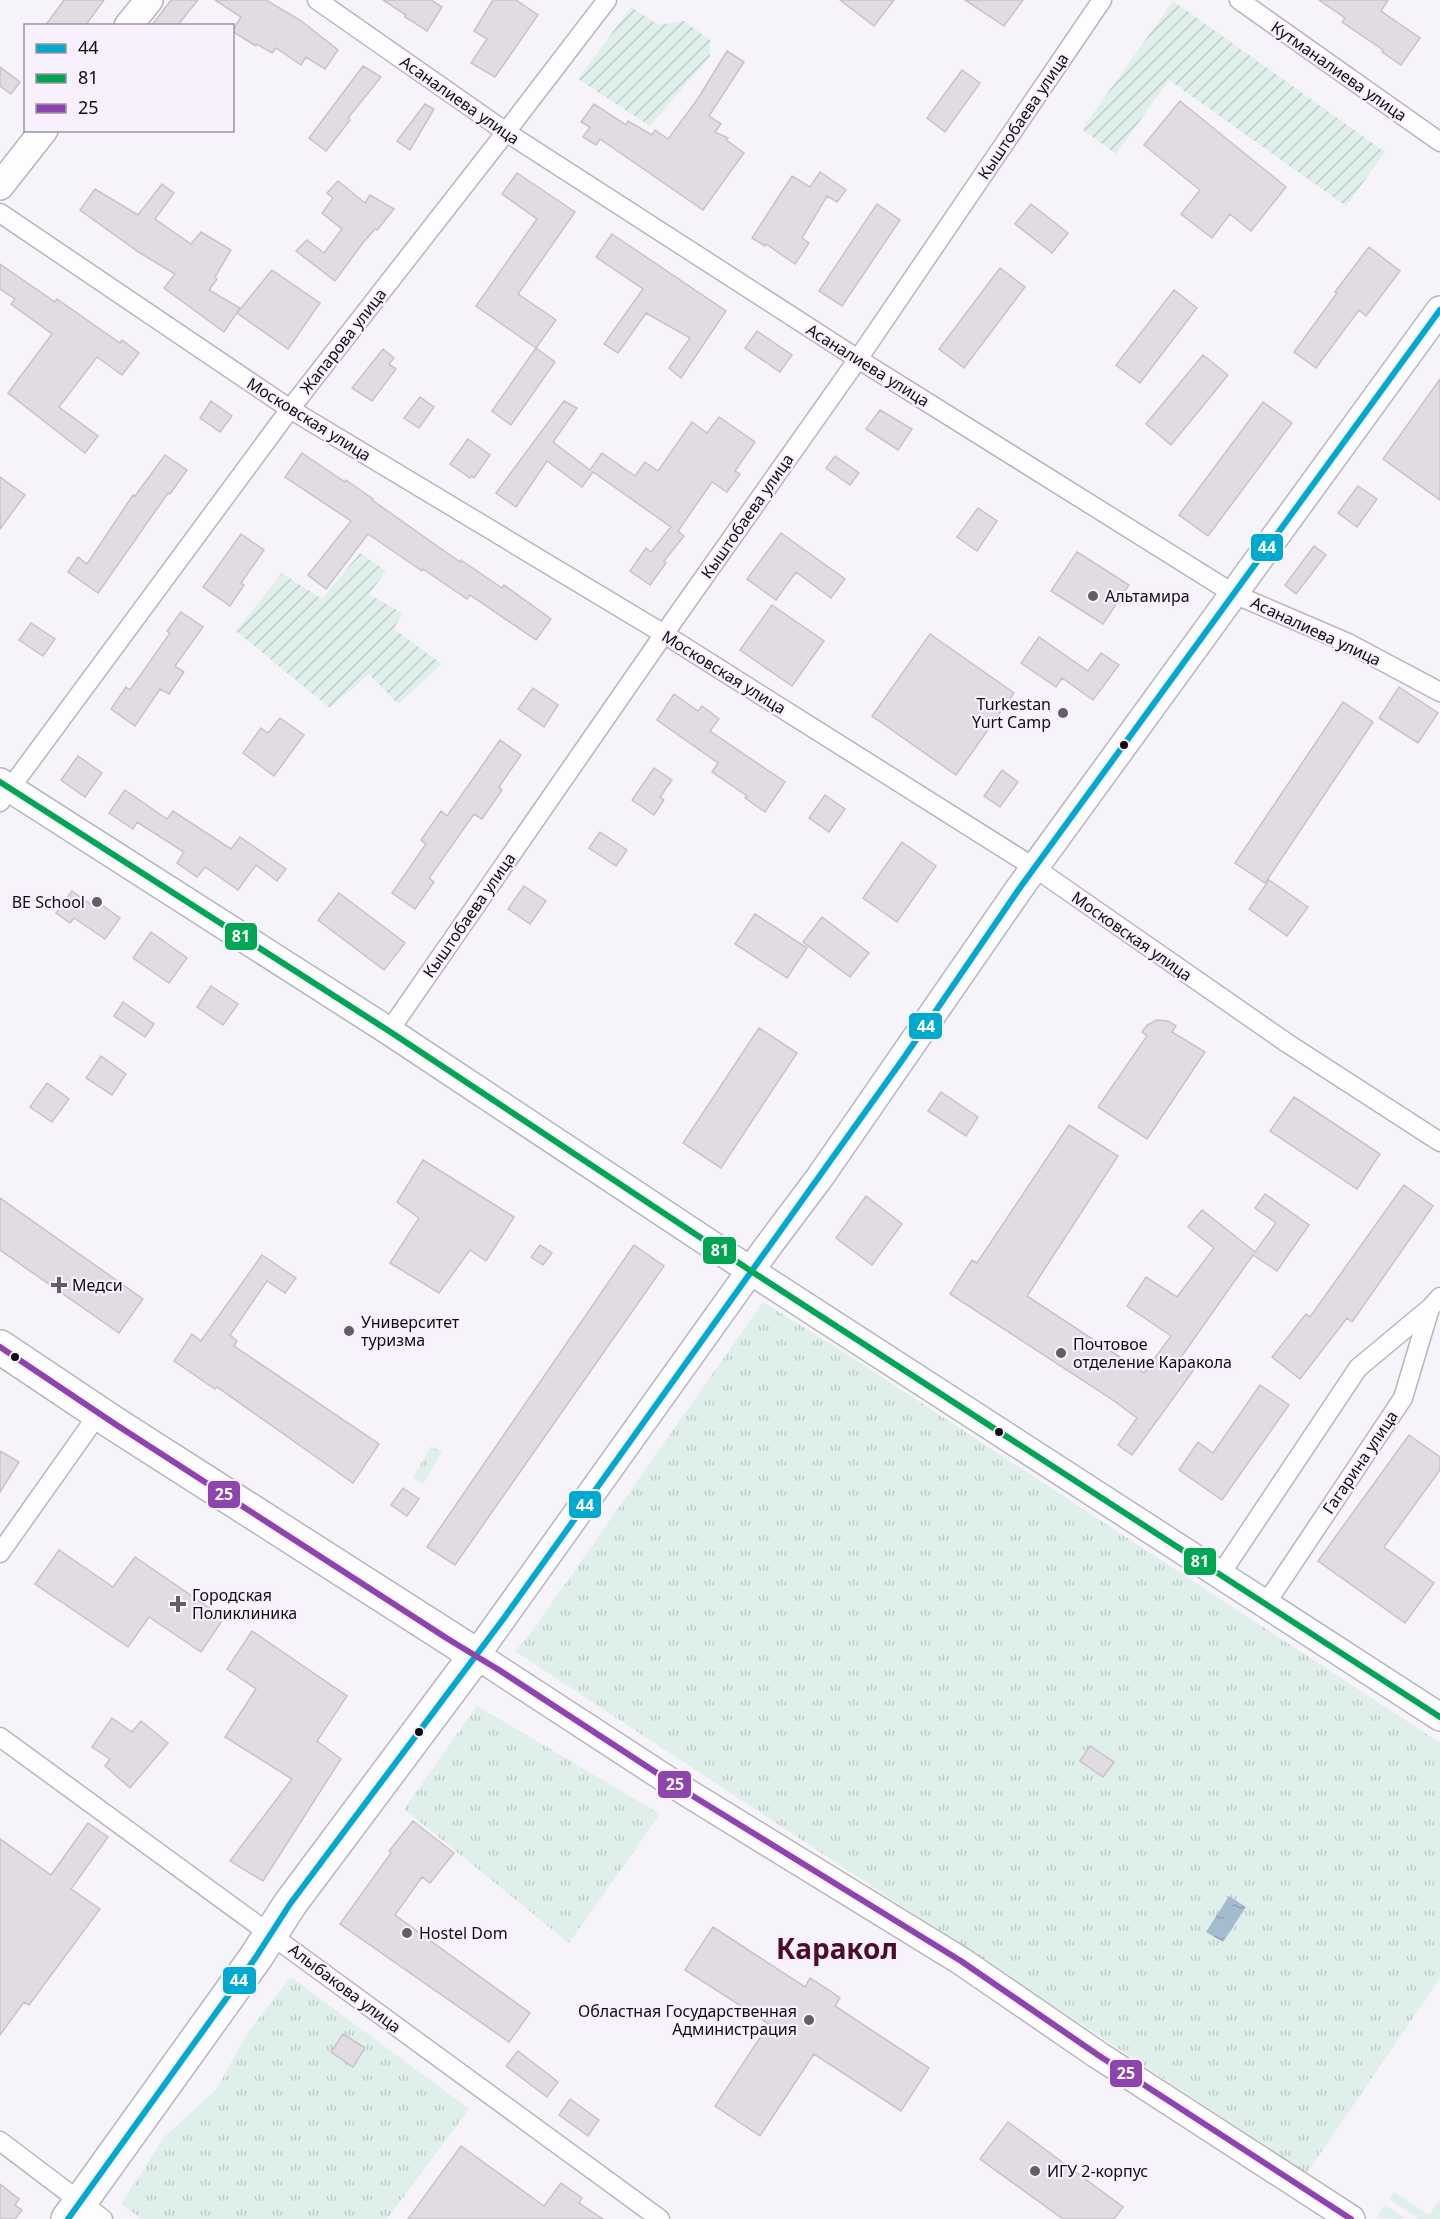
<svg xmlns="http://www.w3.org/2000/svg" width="1440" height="2219" font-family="'Noto Sans',sans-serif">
  <defs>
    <pattern id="park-tufts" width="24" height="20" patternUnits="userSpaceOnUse" patternTransform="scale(1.5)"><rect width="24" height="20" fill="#dfefea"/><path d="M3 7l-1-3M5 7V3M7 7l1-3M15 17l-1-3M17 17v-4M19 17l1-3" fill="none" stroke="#beccc8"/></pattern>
    <pattern id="garden-furrows" width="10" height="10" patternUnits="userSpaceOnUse" patternTransform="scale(1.5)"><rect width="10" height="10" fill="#dfefea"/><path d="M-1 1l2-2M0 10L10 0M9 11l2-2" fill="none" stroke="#beccc8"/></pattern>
    <pattern id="water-ripples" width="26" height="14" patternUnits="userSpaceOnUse" patternTransform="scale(1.5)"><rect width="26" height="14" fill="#a5bccf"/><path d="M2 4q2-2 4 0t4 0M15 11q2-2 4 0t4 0" fill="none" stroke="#8da0b1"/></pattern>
  </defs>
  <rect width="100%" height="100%" fill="#f7f3fa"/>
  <path fill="#dfefea" d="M1394 2192 1429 2215 1440 2200V2219H1419L1389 2199Z
    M1385 2205 1406 2219 1377 2218Z"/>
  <path fill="url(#park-tufts)" d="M763 1302 848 1355 1440 1743V1978L1307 2173 515 1651 530 1634Z
    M431 1446 442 1452 423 1484 413 1478Z
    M477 1706 660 1814 569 1943 404 1809Z
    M291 1977 469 2109 387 2219H142L121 2204 165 2136 216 2090 248 2032Z"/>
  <path fill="url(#garden-furrows)" d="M1173 1 1385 152 1346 206 1169 80 1116 154 1082 129Z
    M631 7 659 25 684 21 710 40V56L650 126 578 79Z
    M360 553 386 571 369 594 402 613 394 629 442 664 398 704 369 674 330 708 236 631 282 573 322 599Z"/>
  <path fill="url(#water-ripples)" d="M1229 1896 1246 1907 1223 1942 1206 1932Z"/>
  <path fill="#e1dce2" stroke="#c8c2c8" stroke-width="1.5" d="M64 0H104L85 26H45Z
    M171 0H198L177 26H151Z
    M215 0H266L300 20 338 50 325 69 306 57 301 65 276 48 272 53 257 44 256 46 232 31 241 17Z
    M383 0H431L442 7 427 31 405 17 406 15Z
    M493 0H516L538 15 495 77 471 63 487 39 474 31Z
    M840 0H894L874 26Z
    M965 0H1023L1004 26Z
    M1319 0H1388L1381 11 1420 38 1401 65 1382 52 1383 50 1342 22 1345 18Z
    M727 51 744 62 709 116 721 124 715 132 728 138 726 140 744 153 703 210 600 139 596 145 583 137 590 127 581 122 594 104 626 125 628 121 652 135 655 130 668 139 697 100Z
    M363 66 381 77 348 118 350 120 326 151 309 138Z
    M0 67 20 82 11 94 0 86Z
    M962 70 980 83 945 132 927 118Z
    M1180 101 1286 187 1251 231 1230 214 1212 238 1181 214 1200 190 1144 145Z
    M425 104 434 109 410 150 397 141Z
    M820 172 846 190 837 202 827 196 802 238 809 243 795 264 766 244 765 246 752 238 792 176 810 187Z
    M517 173 575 212 518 294 556 320 536 348 476 306 537 219 502 194Z
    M338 181 365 203 370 195 394 209 377 230 375 229 362 244 335 281 296 251 307 240 324 253 342 229 322 213 333 198 327 193Z
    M162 184 174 193 155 219 191 244 201 232 231 250 215 277 217 279 209 290 240 308 224 332 164 288 175 274 140 253 80 210 95 189 138 215Z
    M877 204 900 220 842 306 819 291Z
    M1031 204 1068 233 1052 253 1015 224Z
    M612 234 726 311 681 378 669 368 690 338 646 313 618 353 604 344 643 289 596 257Z
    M1369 247 1400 271 1366 316 1359 310 1316 368 1294 352 1337 293 1335 292Z
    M0 264 55 302 57 299 120 343 122 340 139 353 122 375 97 357 59 407 98 436 85 453 8 393 52 334 11 304 15 299 0 289Z
    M1000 268 1025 287 964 368 939 349Z
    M272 270 320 303 288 349 237 313Z
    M1174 290 1197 308 1140 383 1116 365Z
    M757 331 792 355 780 372 745 348Z
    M536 348 555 362 511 425 492 411Z
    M383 349 394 358 389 364 396 369 372 401 352 388Z
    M1203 355 1228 375 1171 445 1146 424Z
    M1440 379V500L1383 459Z
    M420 397 434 407 419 428 404 418Z
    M211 401 232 416 220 432 200 418Z
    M564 401 577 408 553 442 590 470 602 453 635 476 645 462 658 471 692 422 707 433 719 417 755 442 735 471 740 474 727 492 712 482 678 531 684 536 664 561 666 563 650 585 630 571 646 548 651 552 671 527 593 472 582 487 547 461 516 507 496 493Z
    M1263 402 1292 423 1208 536 1179 515Z
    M880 410 912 429 898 450 866 429Z
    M468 439 490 455 474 478 471 476 470 478 450 464Z
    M302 453 345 482 346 480 373 499 372 500 460 562 461 560 502 588 504 585 551 619 536 640 470 595 467 599 423 569 422 571 368 534 326 589 308 575 351 521 285 477Z
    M165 455 187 470 170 494 168 493 98 593 68 572 78 557 87 564 133 495 135 496Z
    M835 456 859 473 850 485 826 468Z
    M0 477 25 495 0 529Z
    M1358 486 1377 499 1357 527 1338 513Z
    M978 508 997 521 977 551 957 537Z
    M781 533 845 579 831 598 796 572 776 600 747 579Z
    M241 534 264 550 241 583 244 585 230 606 203 587Z
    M1314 546 1326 555 1296 594 1285 585Z
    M1077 552 1129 585 1103 624 1051 591Z
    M772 605 824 641 792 686 740 650Z
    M181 612 203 627 175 666 184 672 169 694 160 689 135 726 111 709 126 687 130 690 170 633 167 631Z
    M31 623 55 639 43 656 19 640Z
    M930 634 1014 693 956 775 872 716Z
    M1039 637 1088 671 1101 653 1119 665 1093 700 1062 678 1056 687 1021 663Z
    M1399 687 1438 713 1418 743 1379 718Z
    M533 688 558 705 544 727 518 709Z
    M674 694 698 711 702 706 719 719 710 731 785 782 765 812 745 798 747 796 712 772 718 763 657 720Z
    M1343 702 1373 722 1265 883 1235 863Z
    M280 718 304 735 274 776 243 753 261 728 268 733Z
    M500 740 521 755 499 787 502 790 482 819 474 814 429 878 434 882 415 909 392 893 426 844 421 840 441 811 447 816Z
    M78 756 102 773 85 797 61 780Z
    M654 768 672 780 660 797 664 800 654 815 632 800Z
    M1002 770 1018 782 1000 807 984 796Z
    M125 790 167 819 173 811 231 849 240 837 286 869 277 881 256 865 238 890 205 867 197 877 177 863 184 852 137 822 133 829 109 813Z
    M825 795 845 809 829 832 809 818Z
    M600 832 627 850 616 866 589 848Z
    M902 842 936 866 897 922 863 898Z
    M1269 880 1308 907 1287 936 1249 909Z
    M524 886 546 901 530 924 508 909Z
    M72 891 92 905 95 900 120 918 105 939 74 918 70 923 56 913Z
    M339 893 405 943 384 970 318 920Z
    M755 914 807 948 787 978 735 944Z
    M822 917 869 953 850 977 803 942Z
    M151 932 187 958 169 983 133 958Z
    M211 986 238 1004 223 1025 197 1007Z
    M123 1002 154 1024 145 1037 114 1016Z
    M1157 1020 1168 1021 1176 1026 1172 1032 1205 1052 1147 1139 1098 1107 1147 1036 1142 1032 1147 1025Z
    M759 1028 797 1053 721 1168 683 1143Z
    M101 1056 126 1074 112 1095 86 1078Z
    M47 1083 69 1099 52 1122 30 1107Z
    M941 1092 978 1117 966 1136 928 1111Z
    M1294 1097 1380 1154 1357 1189 1270 1131Z
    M1069 1125 1118 1156 1027 1296 1144 1373 1171 1336 1127 1306 1146 1277 1177 1297 1214 1248 1188 1227 1202 1210 1255 1252 1276 1223 1255 1208 1265 1194 1309 1225 1277 1271 1253 1255 1179 1360 1193 1371 1132 1455 1118 1445 1137 1418 1110 1398 950 1294 972 1260 977 1263Z
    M423 1160 514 1217 486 1261 470 1250 439 1293 390 1263 419 1218 397 1202Z
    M1404 1185 1433 1206 1352 1322 1347 1318 1300 1379 1272 1357 1306 1314 1310 1317Z
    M866 1196 902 1224 872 1265 836 1238Z
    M0 1198 143 1299 119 1333 0 1250Z
    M540 1245 552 1253 543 1265 531 1257Z
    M634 1245 664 1266 455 1565 427 1547Z
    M262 1255 296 1278 285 1293 267 1281 230 1335 237 1341 234 1346 379 1444 353 1483 217 1387 215 1389 174 1361 192 1334 201 1341Z
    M1260 1385 1289 1405 1222 1500 1179 1470 1198 1442 1213 1453Z
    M1409 1435 1440 1457V1470L1384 1547 1434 1583 1405 1623 1318 1561Z
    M0 1451 19 1462 0 1492Z
    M403 1488 419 1499 407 1516 391 1505Z
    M59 1550 113 1587 135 1557 224 1618 201 1652 149 1617 128 1647 35 1584Z
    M252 1631 347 1696 317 1741 341 1759 263 1881 230 1861 292 1779 225 1737 256 1689 227 1669Z
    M112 1718 132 1732 141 1721 168 1743 130 1788 105 1766 110 1759 92 1747Z
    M1090 1746 1114 1762 1103 1777 1080 1761Z
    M413 1821 454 1853 430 1883 422 1877 395 1915 530 2013 509 2042 340 1924 391 1853 389 1851Z
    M88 1823 108 1837 71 1889 100 1909 29 2005 24 2002 0 2035V1839L51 1875Z
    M713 1927 805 1987 810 1978 829 1990 840 1998 835 2006 929 2068 901 2111 814 2054 760 2136 715 2106 769 2024 685 1970Z
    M343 2034 365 2048 353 2067 331 2052Z
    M518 2051 558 2082 547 2097 506 2066Z
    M570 2099 599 2120 588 2136 559 2115Z
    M1008 2122 1123 2207 1114 2219H1063L980 2159Z
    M461 2146 544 2206 561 2183 582 2198 579 2203 603 2219H408Z
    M0 2184 19 2199 15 2205 22 2210 15 2219H0Z"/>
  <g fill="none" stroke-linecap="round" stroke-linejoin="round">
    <g stroke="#b9b5bb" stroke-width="21">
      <path id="street" d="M317 0 506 132 858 359 1234 594 1348 643 1440 692
        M1239 0 1440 142
        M0 213 290 409 664 634 1035 868 1287 1043 1440 1142
        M0 802 290 409 506 132 607 0
        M389 1031 664 634 858 359 1102 0
        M0 1553 99 1413
        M1220 1575 1358 1368 1430 1308 1440 1297
        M1265 1605 1403 1398 1430 1308
        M0 1737 660 2219
        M0 2141 103 2219"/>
    </g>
    <g stroke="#b9b5bb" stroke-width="30">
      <path id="secondary" d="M128 26 149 0
        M0 186 44 130
        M0 782 389 1031 751 1271 1440 1717
        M1351 2219 1098 2055 961 1961 683 1790 476 1655 766 1249 820 1177 1019 889 1440 310"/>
    </g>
    <g stroke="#b9b5bb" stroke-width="36">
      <path id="highway" d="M0 1347 115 1424 476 1655 290 1904 256 1957 68 2219"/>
    </g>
    <use href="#street" stroke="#fefdfe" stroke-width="18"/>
    <use href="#secondary" stroke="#fefdfe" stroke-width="27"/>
    <use href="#highway" stroke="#fefdfe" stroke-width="33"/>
    <g stroke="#f8f0fd" stroke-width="10">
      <path id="bus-1" d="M68 2219 256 1957 290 1904 504 1618 903 1059 1019 889 1440 310"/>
    </g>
    <g stroke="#f8f0fd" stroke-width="10">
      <path id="bus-2" d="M0 782 389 1031 751 1271 1440 1717"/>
    </g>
    <g stroke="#f8f0fd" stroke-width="10">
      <path id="bus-3" d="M0 1347 115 1424 448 1639 499 1670 683 1790 961 1961 1098 2055 1351 2219"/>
    </g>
    <use href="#bus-1" stroke="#00a9ce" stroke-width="6"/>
    <use href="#bus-2" stroke="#00a651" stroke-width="6"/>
    <use href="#bus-3" stroke="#8e44ad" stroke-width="6"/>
  </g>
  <g fill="#625e65" stroke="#f8f0fd" stroke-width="2">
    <circle cx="1093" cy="596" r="6"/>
    <circle cx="1063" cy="713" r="6"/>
    <circle cx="97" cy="902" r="6"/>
    <path d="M56 1276h6v6h6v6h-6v6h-6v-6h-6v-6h6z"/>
    <circle cx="349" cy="1331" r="6"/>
    <circle cx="1061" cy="1353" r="6"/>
    <path d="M175 1595h6v6h6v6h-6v6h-6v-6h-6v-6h6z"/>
    <circle cx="407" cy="1933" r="6"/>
    <circle cx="809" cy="2020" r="6"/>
    <circle cx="1035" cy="2171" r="6"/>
  </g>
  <g fill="#120d15" stroke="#f8f0fd" stroke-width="2">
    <circle cx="1124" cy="745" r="5"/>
    <circle cx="15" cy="1357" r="5"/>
    <circle cx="999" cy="1432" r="5"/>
    <circle cx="419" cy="1732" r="5"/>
  </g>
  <g text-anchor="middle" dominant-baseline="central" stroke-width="4.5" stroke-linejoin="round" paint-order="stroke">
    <g font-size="16" fill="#120d15" stroke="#f8f0fd">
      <text transform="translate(1339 71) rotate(35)">Кутманалиева улица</text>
      <text transform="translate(460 100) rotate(35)">Асаналиева улица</text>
      <text transform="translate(1023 116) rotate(-56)">Кыштобаева улица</text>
      <text transform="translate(343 341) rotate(-52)">Жапарова улица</text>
      <text transform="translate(868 365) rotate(32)">Асаналиева улица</text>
      <text transform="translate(309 419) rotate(32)">Московская улица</text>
      <text transform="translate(747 516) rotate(-55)">Кыштобаева улица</text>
      <text transform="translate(1316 631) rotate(25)">Асаналиева улица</text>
      <text transform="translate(724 672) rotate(32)">Московская улица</text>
      <text transform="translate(469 915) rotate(-55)">Кыштобаева улица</text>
      <text transform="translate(1132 936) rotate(35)">Московская улица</text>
      <text transform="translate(1360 1462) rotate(-56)">Гагарина улица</text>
      <text transform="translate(345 1988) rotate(37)">Алыбакова улица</text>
    </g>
    <g font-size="16" fill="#120d15" stroke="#f8f0fd" text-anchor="start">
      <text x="1105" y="596">Альтамира</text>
      <text x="1051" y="704" text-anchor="end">Turkestan<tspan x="1051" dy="18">Yurt Camp</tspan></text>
      <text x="85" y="902" text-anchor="end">BE School</text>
      <text x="72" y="1285">Медси</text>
      <text x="361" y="1322">Университет<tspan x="361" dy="18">туризма</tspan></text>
      <text x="1073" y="1344">Почтовое<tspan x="1073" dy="18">отделение Каракола</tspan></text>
      <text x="192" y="1595">Городская<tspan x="192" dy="18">Поликлиника</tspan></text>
      <text x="419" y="1933">Hostel Dom</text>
      <text x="797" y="2011" text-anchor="end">Областная Государственная<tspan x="797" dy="18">Администрация</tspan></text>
      <text x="1047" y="2171">ИГУ 2-корпус</text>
    </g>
    <g font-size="28" font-weight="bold" fill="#4e0c2b" stroke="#f8f0fd">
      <text x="837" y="1948">Каракол</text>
    </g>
  </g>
  <g stroke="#f8f0fd" stroke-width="2">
    <rect x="1250" y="533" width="34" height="29" rx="6" fill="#00a9ce"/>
    <rect x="224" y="922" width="34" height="29" rx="6" fill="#00a651"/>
    <rect x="908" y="1012" width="35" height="28" rx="6" fill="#00a9ce"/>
    <rect x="702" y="1236" width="35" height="29" rx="6" fill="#00a651"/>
    <rect x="207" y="1480" width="34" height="29" rx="6" fill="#8e44ad"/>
    <rect x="568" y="1490" width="34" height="29" rx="6" fill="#00a9ce"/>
    <rect x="1183" y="1547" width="34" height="29" rx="6" fill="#00a651"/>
    <rect x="657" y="1770" width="35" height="29" rx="6" fill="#8e44ad"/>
    <rect x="222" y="1966" width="35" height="29" rx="6" fill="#00a9ce"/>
    <rect x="1109" y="2059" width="34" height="29" rx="6" fill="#8e44ad"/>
  </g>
  <g font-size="16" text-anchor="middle" font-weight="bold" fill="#fff">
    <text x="1267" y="553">44</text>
    <text x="241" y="942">81</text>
    <text x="926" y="1032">44</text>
    <text x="720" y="1256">81</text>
    <text x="224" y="1500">25</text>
    <text x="585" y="1511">44</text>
    <text x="1200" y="1567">81</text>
    <text x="675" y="1790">25</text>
    <text x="239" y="1986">44</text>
    <text x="1126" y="2079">25</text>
  </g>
  <rect x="24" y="24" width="210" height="108" fill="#f8f0fd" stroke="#9c95a0" stroke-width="1.5"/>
  <rect x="36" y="44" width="30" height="9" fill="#00a9ce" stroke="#9c95a0" stroke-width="1.5"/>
  <text x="78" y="54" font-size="18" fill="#120d15">44</text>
  <rect x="36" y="74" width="30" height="9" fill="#00a651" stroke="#9c95a0" stroke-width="1.5"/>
  <text x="78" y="84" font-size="18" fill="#120d15">81</text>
  <rect x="36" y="104" width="30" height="9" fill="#8e44ad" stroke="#9c95a0" stroke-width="1.5"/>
  <text x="78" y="114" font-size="18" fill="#120d15">25</text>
</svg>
